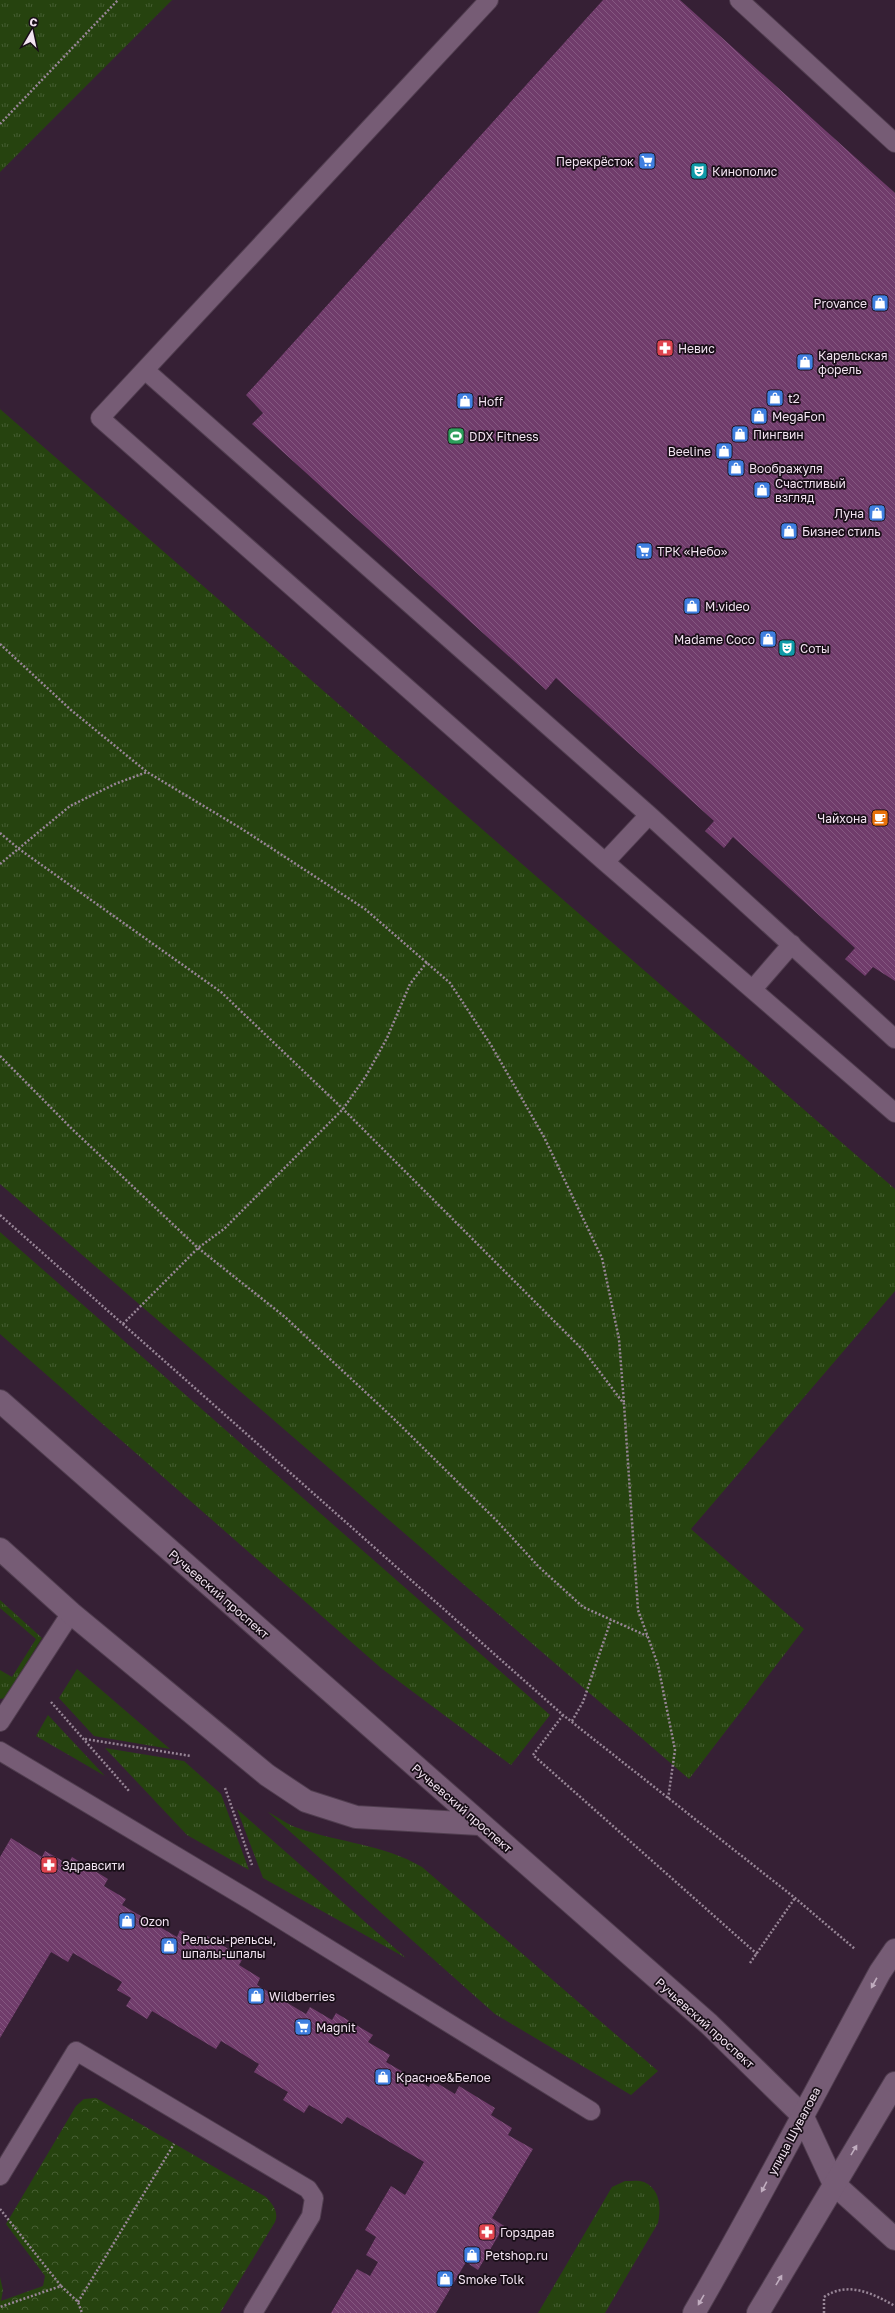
<svg xmlns="http://www.w3.org/2000/svg" width="895" height="2313" font-family="'Golos Text',sans-serif">
  <defs>
    <pattern id="grass-tufts" width="24" height="20" patternUnits="userSpaceOnUse"><rect width="24" height="20" fill="#26430f"/><path d="M3 7l-1-3M5 7V3M7 7l1-3M15 17l-1-3M17 17v-4M19 17l1-3" fill="none" stroke="#465e32"/></pattern>
    <pattern id="forest-crowns" width="20" height="18" patternUnits="userSpaceOnUse"><rect width="20" height="18" fill="#26430f"/><path d="M2 6a3 3 0 1 1 6 0M12 15a3 3 0 1 1 6 0" fill="none" stroke="#465e32"/></pattern>
    <pattern id="building-back-hatch" width="6" height="6" patternUnits="userSpaceOnUse"><rect width="6" height="6" fill="#703c6b"/><path d="M-1 5l2 2M0 0l6 6M5-1l2 2" fill="none" stroke="#855881"/></pattern>
  </defs>
  <rect width="100%" height="100%" fill="#362035"/>
  <path fill="url(#grass-tufts)" d="M0 0H172L0 172Z
    M0 409 895 1189V1291L691 1529 804 1629 689 1779 0 1184Z
    M0 1232 550 1715 511 1765 381 1668 0 1334Z
    M0 1600 42 1638 5 1698 0 1699V1670L12 1677 36 1639 0 1608Z
    M77 1669 170 1749 94 1736 59 1698Z
    M48 1715 105 1776 36 1736Z
    M105 1748 184 1761 221 1794 249 1870 187 1835Z
    M237 1809 406 1958 263 1878Z
    M268 1812C278 1817 288 1825 298 1828 340 1843 383 1844 422 1867L658 2071 631 2095 495 2014Z
    M625 2181C631 2181 639 2180 644 2182 661 2190 661 2208 658 2223L605 2313H538L612 2187Z"/>
  <path fill="url(#forest-crowns)" d="M96 2098 266 2197C273 2205 279 2212 275 2222L220 2313H0V2277L3 2290 1 2301 43 2286 45 2276 6 2224 76 2106 84 2099Z"/>
  <path fill="url(#building-back-hatch)" d="M603 0H680L895 193V981L873 967 865 976 845 959 855 948 733 837 724 848 705 831 714 821 556 678 546 690 252 424 263 413 246 395Z
    M11 1838 42 1857 45 1851 68 1864 72 1857 108 1879 104 1886 126 1899 122 1905 177 1937 180 1930 203 1943 207 1936 243 1958 239 1965 260 1978 257 1985 306 2014 310 2007 332 2020 336 2013 373 2035 368 2042 390 2055 386 2062 429 2087 432 2080 455 2094 459 2086 495 2108 491 2115 512 2128 508 2135 533 2149 492 2218 504 2226 478 2270 466 2262 436 2313H331L357 2269 370 2276 378 2262 366 2255 376 2237 365 2230 391 2186 405 2195 424 2162 347 2117 342 2124 309 2105 304 2113 283 2100 288 2092 254 2072 259 2064 221 2041 216 2049 152 2011 147 2019 126 2006 131 1998 117 1990 122 1982 73 1953 68 1962 51 1952 0 2038V1857Z"/>
  <g fill="none" stroke-linecap="round" stroke-linejoin="round">
    <g stroke="#503d4f" stroke-width="20">
      <path id="service" d="M489 0 100 418 605 862 895 1113
        M739 0 895 143
        M146 371 649 815 895 1039
        M605 862 649 815
        M753 989 792 944
        M0 1722 71 1613
        M0 1751 253 1902 591 2111
        M0 2176 76 2051 308 2189 314 2198 311 2216 253 2313"/>
    </g>
    <g stroke="#503d4f" stroke-width="24">
      <path id="minor" d="M0 1401 709 2024 802 2115 834 2184 895 2239
        M0 1549 71 1613 267 1775 306 1801 356 1817 479 1824"/>
    </g>
    <g stroke="#503d4f" stroke-width="24">
      <path id="tertiary" d="M694 2313C759 2201 818 2086 880 1972L895 1950
        M758 2313 895 2083"/>
    </g>
    <path stroke="#988697" stroke-width="2.5" stroke-dasharray="2 2" stroke-linecap="butt" d="M0 124 118 0
      M0 644 71 710 147 772 242 829 365 909 450 983 491 1045 544 1137 602 1258 619 1339 624 1404
      M0 833 19 849 221 992 343 1109 584 1351 624 1404 638 1610 658 1665 675 1750 668 1799
      M0 864 70 806 115 784 147 772
      M0 1056 72 1129 198 1248 285 1317 391 1416 496 1520 539 1567 583 1607 647 1636
      M0 1215 563 1715 795 1898 855 1949
      M123 1324 198 1248 224 1229 343 1109 366 1076 387 1038 410 984 427 962
      M51 1702 129 1791
      M563 1715 533 1755 757 1954
      M572 1721 583 1702 611 1620
      M85 1739 191 1756
      M225 1788 252 1865
      M750 1963 795 1898
      M0 2209 61 2286 0 2307
      M61 2286 78 2302 82 2313
      M78 2302 174 2144
      M824 2313V2297C848 2281 872 2293 895 2306"/>
    <use href="#service" stroke="#765c75" stroke-width="18"/>
    <use href="#minor" stroke="#765c75" stroke-width="22"/>
    <use href="#tertiary" stroke="#765c75" stroke-width="22"/>
  </g>
  <defs><path id="oneway-solid" d="M-6-.8H1V-3.2L6.5 0L1 3.2V.8H-6Z"/></defs>
  <g fill="#c0adbf">
    <use href="#oneway-solid" transform="translate(874 1983) rotate(119)"/>
    <use href="#oneway-solid" transform="translate(854 2150) rotate(-59)"/>
    <use href="#oneway-solid" transform="translate(764 2187) rotate(118)"/>
    <use href="#oneway-solid" transform="translate(779 2280) rotate(-59)"/>
    <use href="#oneway-solid" transform="translate(701 2300) rotate(120)"/>
  </g>
  <defs>
    <g id="supermarket-square" transform="scale(0.9)"><rect x="-9" y="-9" width="18" height="18" rx="4" fill="#3f7fe0" stroke="#180e17"/><path d="M-6-5.5h2.5l.6 2H6L4.5 2H-2.5L-4.4-4H-6ZM-1.5 3.2a1.3 1.3 0 1 0 .1 0ZM3 3.2a1.3 1.3 0 1 0 .1 0Z" fill="#fff"/></g>
    <g id="theatre-square" transform="scale(0.9)"><rect x="-9" y="-9" width="18" height="18" rx="4" fill="#0f9aa8" stroke="#180e17"/><path d="M-5-5.5Q0-4 5-5.5V0Q5 5 0 6Q-5 5-5 0ZM-3.3-2.5H-1v1.5H-3.3ZM1-2.5H3.3v1.5H1ZM-2.8 1Q0 5.5 2.8 1Z" fill="#fff"/></g>
    <g id="shop-square" transform="scale(0.9)"><rect x="-9" y="-9" width="18" height="18" rx="4" fill="#3f7fe0" stroke="#180e17"/><path d="M-5-2.5h2.3a2.7 3.5 0 0 1 5.4 0H5L5.5 6h-11ZM-1.5-2.5h3a1.5 2.3 0 0 0-3 0Z" fill="#fff"/></g>
    <g id="pharmacy-square" transform="scale(0.9)"><rect x="-9" y="-9" width="18" height="18" rx="4" fill="#e0444e" stroke="#180e17"/><path d="M-2-6h4v4h4v4h-4v4h-4v-4h-4v-4h4Z" fill="#fff"/></g>
    <g id="stadium-square" transform="scale(0.9)"><rect x="-9" y="-9" width="18" height="18" rx="4" fill="#2e9e5b" stroke="#180e17"/><path d="M0-5a6.5 5 0 1 0 0 10a6.5 5 0 1 0 0-10ZM-3.5-1.8h7v3.6h-7Z" fill="#fff"/></g>
    <g id="cafe-square" transform="scale(0.9)"><rect x="-9" y="-9" width="18" height="18" rx="4" fill="#e8710a" stroke="#180e17"/><path d="M-5.5-4.5H6V0H3Q3 3.5 0 3.5H-2.5Q-5.5 3.5-5.5 0ZM3-3.2v2h1.7v-2ZM-6 4.5H4V6H-6Z" fill="#fff"/></g>
  </defs>
  <g fill-rule="evenodd">
    <use href="#supermarket-square" x="647" y="161"/>
    <use href="#theatre-square" x="699" y="171"/>
    <use href="#shop-square" x="880" y="303"/>
    <use href="#pharmacy-square" x="665" y="348"/>
    <use href="#shop-square" x="805" y="362"/>
    <use href="#shop-square" x="775" y="398"/>
    <use href="#shop-square" x="465" y="401"/>
    <use href="#shop-square" x="759" y="416"/>
    <use href="#shop-square" x="740" y="434"/>
    <use href="#stadium-square" x="456" y="436"/>
    <use href="#shop-square" x="724" y="451"/>
    <use href="#shop-square" x="736" y="468"/>
    <use href="#shop-square" x="762" y="490"/>
    <use href="#shop-square" x="877" y="513"/>
    <use href="#shop-square" x="789" y="531"/>
    <use href="#supermarket-square" x="644" y="551"/>
    <use href="#shop-square" x="692" y="606"/>
    <use href="#shop-square" x="768" y="639"/>
    <use href="#theatre-square" x="787" y="648"/>
    <use href="#cafe-square" x="880" y="818"/>
    <use href="#pharmacy-square" x="49" y="1865"/>
    <use href="#shop-square" x="127" y="1921"/>
    <use href="#shop-square" x="169" y="1946"/>
    <use href="#shop-square" x="256" y="1996"/>
    <use href="#supermarket-square" x="303" y="2027"/>
    <use href="#shop-square" x="383" y="2077"/>
    <use href="#pharmacy-square" x="487" y="2232"/>
    <use href="#shop-square" x="472" y="2255"/>
    <use href="#shop-square" x="445" y="2279"/>
  </g>
  <g text-anchor="middle" dominant-baseline="central" stroke-width="3.5" stroke-linejoin="round" paint-order="stroke">
    <g font-size="12" fill="#f2e3f1" stroke="#180e17" text-anchor="start">
      <text x="634" y="161" text-anchor="end">Перекрёсток</text>
      <text x="712" y="171">Кинополис</text>
      <text x="867" y="303" text-anchor="end">Provance</text>
      <text x="678" y="348">Невис</text>
      <text x="818" y="355">Карельская<tspan x="818" dy="14">форель</tspan></text>
      <text x="788" y="398">t2</text>
      <text x="478" y="401">Hoff</text>
      <text x="772" y="416">MegaFon</text>
      <text x="753" y="434">Пингвин</text>
      <text x="469" y="436">DDX Fitness</text>
      <text x="711" y="451" text-anchor="end">Beeline</text>
      <text x="749" y="468">Воображуля</text>
      <text x="775" y="483">Счастливый<tspan x="775" dy="14">взгляд</tspan></text>
      <text x="864" y="513" text-anchor="end">Луна</text>
      <text x="802" y="531">Бизнес стиль</text>
      <text x="657" y="551">ТРК «Небо»</text>
      <text x="705" y="606">M.video</text>
      <text x="755" y="639" text-anchor="end">Madame Coco</text>
      <text x="800" y="648">Соты</text>
      <text x="867" y="818" text-anchor="end">Чайхона</text>
      <text x="62" y="1865">Здравсити</text>
      <text x="140" y="1921">Ozon</text>
      <text x="182" y="1939">Рельсы-рельсы,<tspan x="182" dy="14">шпалы-шпалы</tspan></text>
      <text x="269" y="1996">Wildberries</text>
      <text x="316" y="2027">Magnit</text>
      <text x="396" y="2077">Красное&amp;Белое</text>
      <text x="500" y="2232">Горздрав</text>
      <text x="485" y="2255">Petshop.ru</text>
      <text x="458" y="2279">Smoke Tolk</text>
    </g>
    <g font-size="12" fill="#f2e3f1" stroke="#180e17">
      <text transform="translate(219 1594) rotate(41)">Ручьевский проспект</text>
      <text transform="translate(462 1808) rotate(41)">Ручьевский проспект</text>
      <text transform="translate(705 2023) rotate(42)">Ручьевский проспект</text>
      <text transform="translate(794 2131) rotate(-62)">улица Шувалова</text>
    </g>
  </g>
  <g transform="translate(32 32) rotate(9)" stroke="#180e17" stroke-width="3" paint-order="stroke">
  <path d="M0-3L7 15L0 10L-7 15Z" fill="#f2e3f1"/>
  <text y="-6" font-size="11" font-weight="bold" text-anchor="middle" fill="#f2e3f1">С</text>
  </g>
</svg>
